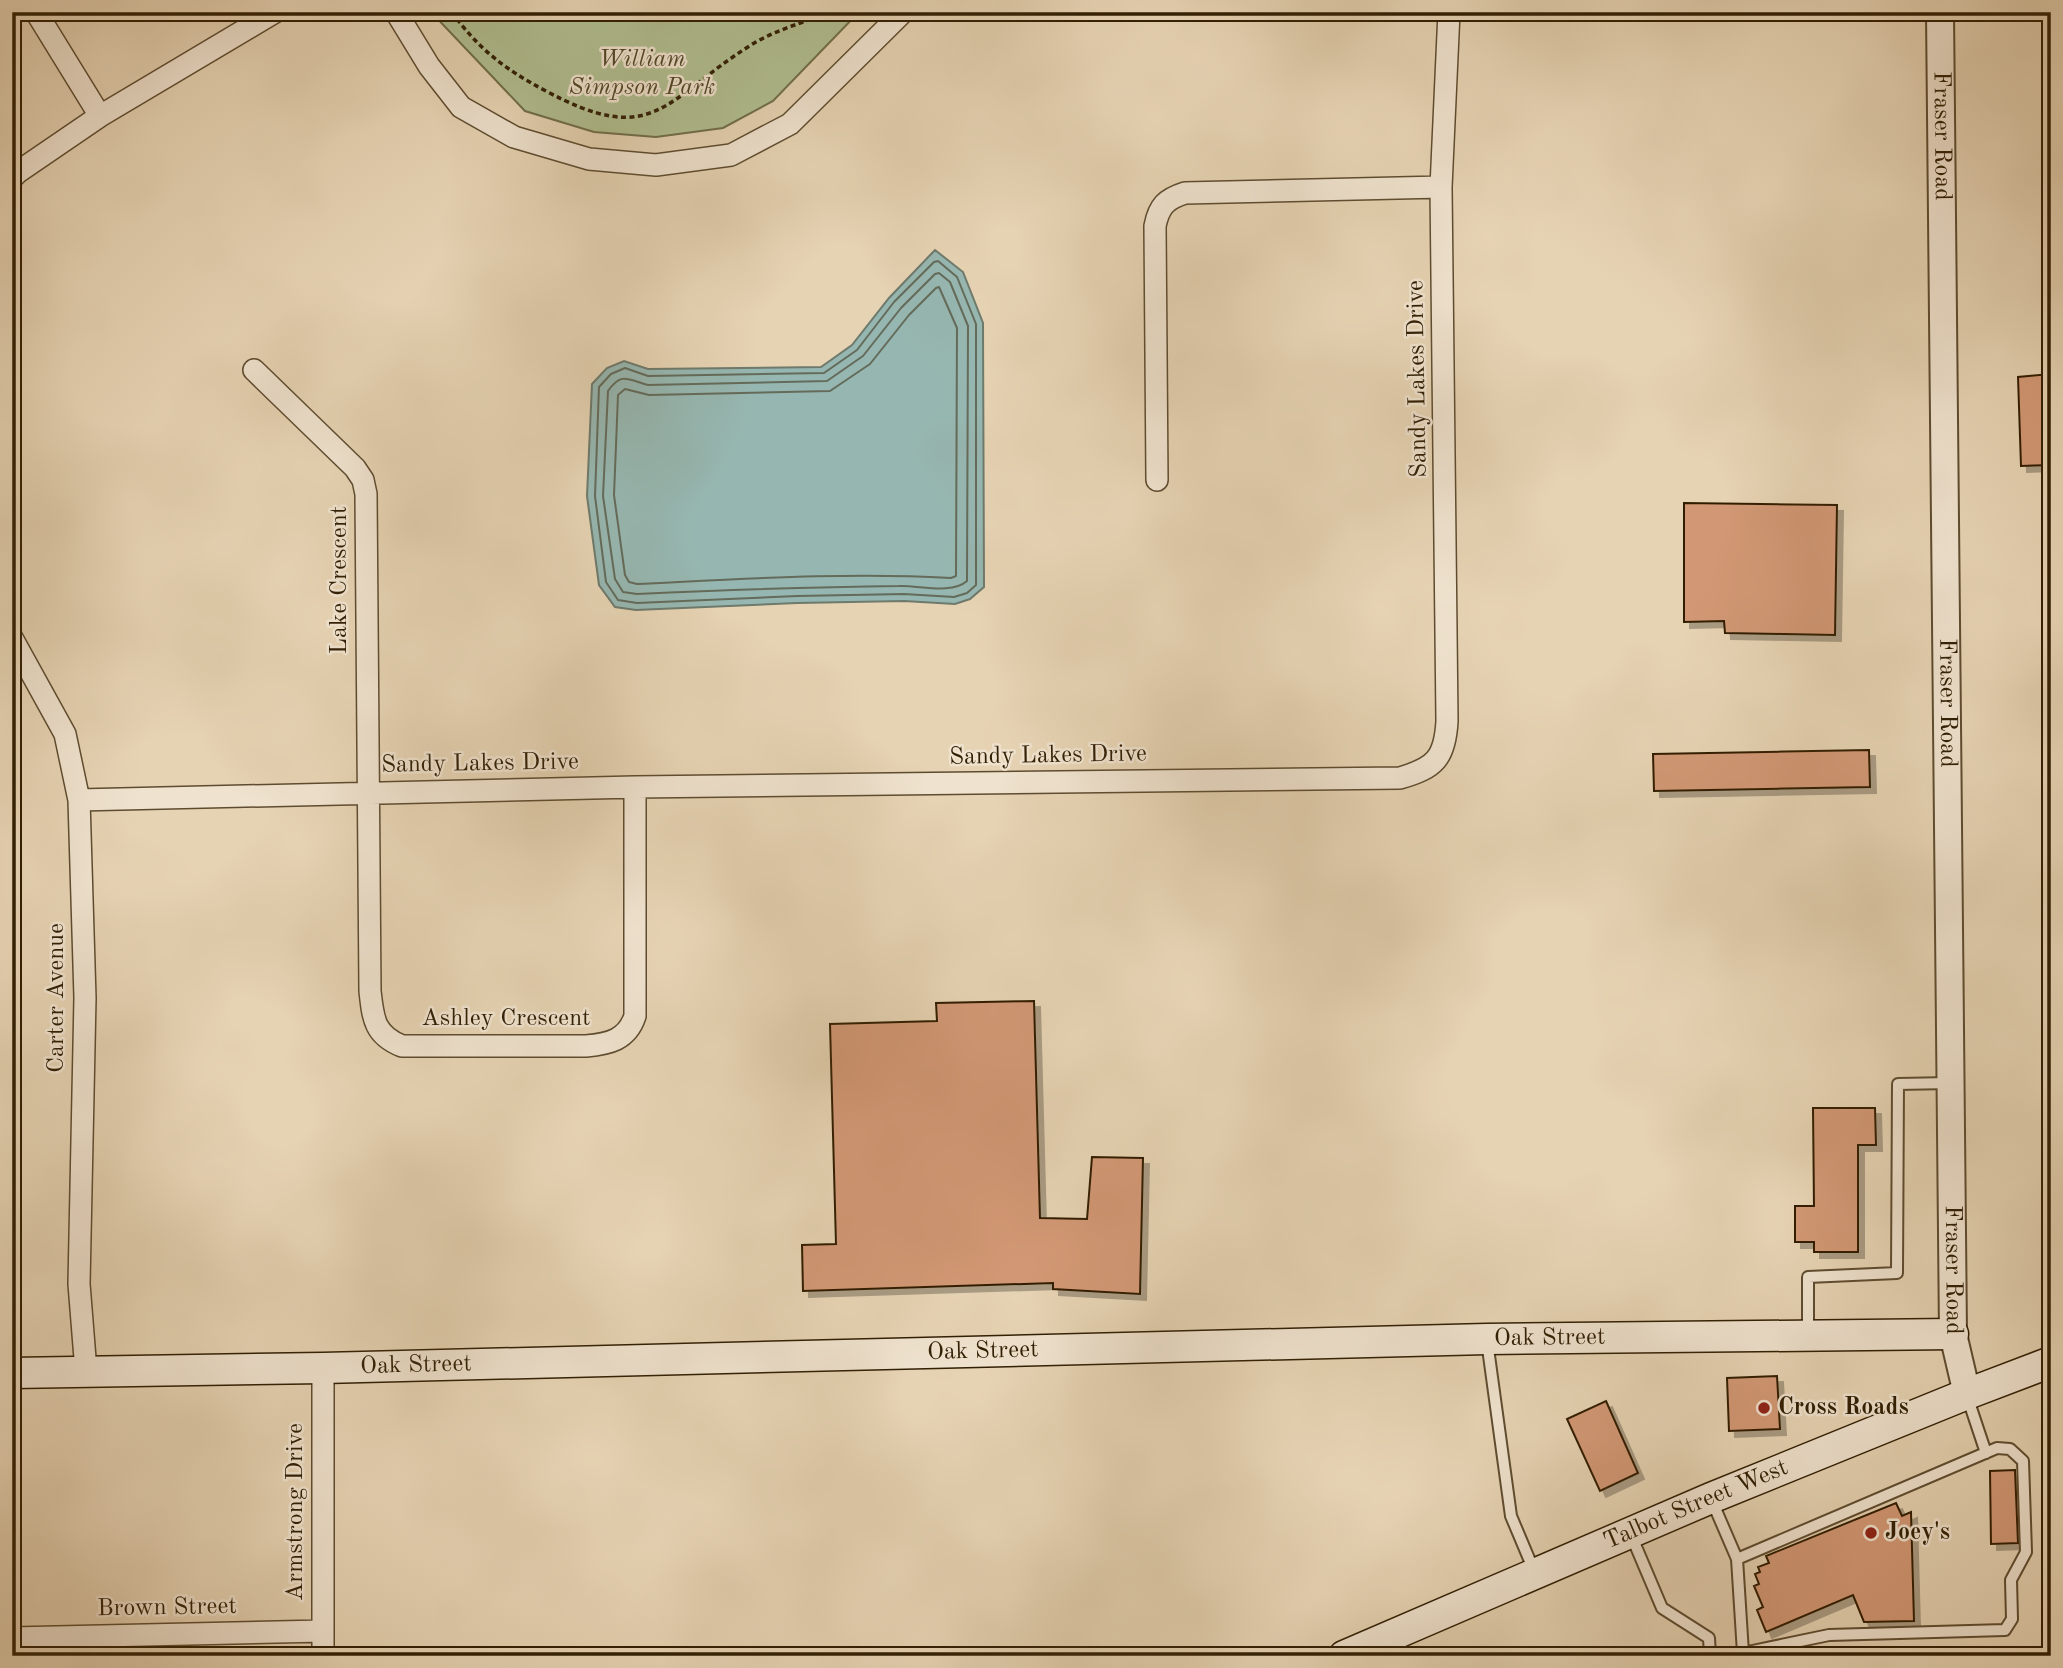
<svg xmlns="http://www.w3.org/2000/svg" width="2063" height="1668" font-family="'Old Standard TT',serif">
  <defs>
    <filter id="shadow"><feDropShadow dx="6" dy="6" stdDeviation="0" flood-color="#0004"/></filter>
  </defs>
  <rect width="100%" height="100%" fill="#e6d3b3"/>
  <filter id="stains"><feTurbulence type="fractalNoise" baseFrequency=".00286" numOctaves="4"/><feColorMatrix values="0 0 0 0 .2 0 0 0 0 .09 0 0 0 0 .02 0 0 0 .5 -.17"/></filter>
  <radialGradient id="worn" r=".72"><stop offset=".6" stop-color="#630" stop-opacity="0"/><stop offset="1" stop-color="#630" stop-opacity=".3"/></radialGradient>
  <path fill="#b0be90" stroke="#706e4a" stroke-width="2" d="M431 12H859L773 101 723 128 656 137 594 132 525 111Z"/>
  <path fill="#96b7b1" stroke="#6e7a6c" stroke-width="2" d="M935 250 963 272 983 323 984 587 970 599 955 604 904 601 797 603 636 610 615 607 599 585 587 496 592 384 607 368 624 361 648 369 821 367 852 345 889 298Z"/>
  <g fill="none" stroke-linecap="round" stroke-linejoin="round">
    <path stroke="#646b5a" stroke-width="2" d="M938 261 957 277 976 324V585L967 593 954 597 904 594 797 596 637 603 618 600 606 582 595 496 599 387 611 374 625 368 648 376 824 373 857 350 894 302 934 262Z
      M939 273 950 282 968 326 967 581C951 595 919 585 899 586 812 587 724 590 637 594L623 592 615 579 603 496 608 391C622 371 628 380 648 385L827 381 863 356 901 308 935 274Z
      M939 287 957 328 956 576 951 578C847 572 742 579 637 584L629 582 625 575 614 495 618 395 625 389 649 395 830 391 870 364 909 315 936 288Z"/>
  </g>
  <path fill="#d29874" stroke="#311f04" stroke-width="2" filter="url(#shadow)" d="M2051 374V465L2021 466 2018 377Z
    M1684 503 1837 505 1835 635 1725 633 1724 621 1684 622Z
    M1869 750 1870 787 1654 791 1653 754Z
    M1034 1001 1040 1218 1087 1219 1092 1157 1143 1158 1140 1294 1053 1289V1283L803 1291 802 1245 836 1244 830 1024 937 1021 936 1003Z
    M1813 1108H1875L1876 1145H1858V1252H1814V1242H1795V1206H1814Z
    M1777 1376 1780 1429 1729 1431 1727 1378Z
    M1606 1401 1638 1473 1600 1491 1567 1419Z
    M2015 1470 2018 1543 1991 1544 1990 1471Z
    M1896 1503 1902 1516 1911 1512 1914 1621 1864 1622 1853 1595 1766 1632 1757 1610 1763 1607 1754 1586 1759 1584 1755 1574 1760 1572 1758 1567 1769 1563 1766 1556Z"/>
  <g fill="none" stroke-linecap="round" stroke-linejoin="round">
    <g stroke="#5e4c30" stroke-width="14">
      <path id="service" d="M1808 1332V1277L1897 1273 1898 1084 1950 1083
        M1487 1341 1511 1516 1535 1573
        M1967 1396 1986 1453
        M1997 1448 2010 1449 2023 1461 2026 1552 2011 1580 2012 1619 2005 1630 1829 1635 1743 1653 1737 1559Z
        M1712 1501 1737 1559
        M1631 1535 1662 1608 1709 1638 1710 1656"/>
    </g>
    <g stroke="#5e4c30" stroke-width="24">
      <path id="minor" d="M36 12 100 116
        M396 12 429 66 461 107 514 137 589 159 656 165 731 155 790 124 903 12
        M12 178 18 172 100 116 275 12
        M1441 187 1449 12
        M254 370 355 468 363 480 366 494 370 991C373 1018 374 1035 402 1046H586C609 1044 627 1040 635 1016V787
        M12 638 65 734 79 800 85 998 79 1284 86 1371
        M79 800 635 787 1400 778C1435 768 1445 758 1447 721L1441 187 1185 193C1166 199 1159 206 1155 226L1157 480
        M323 1368V1656
        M12 1638 323 1631"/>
    </g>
    <g stroke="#5e4c30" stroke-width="30">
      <g id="tertiary">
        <path id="s1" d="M1940 12 1953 1334 1967 1394"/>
      </g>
    </g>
    <g stroke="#311f04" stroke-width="33">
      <g id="secondary">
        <path id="s2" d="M12 1373 323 1368 1487 1339 1953 1334"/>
        <path id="s3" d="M1344 1656 1711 1498 1967 1394 2051 1362"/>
      </g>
    </g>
    <path stroke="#311f04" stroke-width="3.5" stroke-dasharray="5 3.5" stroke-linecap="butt" d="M452 12C478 49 505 69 544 90 655 150 663 100 751 45 775 30 803 23 829 12"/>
    <use href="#service" stroke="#efe2ce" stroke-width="10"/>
    <use href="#minor" stroke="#efe2ce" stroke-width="21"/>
    <use href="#tertiary" stroke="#efe2ce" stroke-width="26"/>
    <use href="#secondary" stroke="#efe2ce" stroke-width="30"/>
  </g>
  <g fill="#8f2418" stroke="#efe2ce" stroke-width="2.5">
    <circle cx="1764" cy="1408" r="7"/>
    <circle cx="1871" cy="1533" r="7"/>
  </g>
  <g text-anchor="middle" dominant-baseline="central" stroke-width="5" stroke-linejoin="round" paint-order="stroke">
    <g font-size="24" font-style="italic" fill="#514727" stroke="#efe2ce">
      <text x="642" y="60">William<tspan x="642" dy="28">Simpson Park</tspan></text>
    </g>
    <g font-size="24" fill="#311f04" stroke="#efe2ce">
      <text stroke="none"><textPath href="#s1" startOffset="124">Fraser Road</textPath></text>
      <text transform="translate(1418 379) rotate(-91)">Sandy Lakes Drive</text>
      <text transform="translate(340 580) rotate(-90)">Lake Crescent</text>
      <text stroke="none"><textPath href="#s1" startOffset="691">Fraser Road</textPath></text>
      <text transform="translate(1048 756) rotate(-1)">Sandy Lakes Drive</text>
      <text transform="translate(480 764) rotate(-1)">Sandy Lakes Drive</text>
      <text transform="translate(57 998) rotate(-90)">Carter Avenue</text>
      <text x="506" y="1019">Ashley Crescent</text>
      <text stroke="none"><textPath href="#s1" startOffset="1258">Fraser Road</textPath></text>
      <text stroke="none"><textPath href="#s2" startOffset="1538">Oak Street</textPath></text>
      <text stroke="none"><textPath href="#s2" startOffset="971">Oak Street</textPath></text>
      <text stroke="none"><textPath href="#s2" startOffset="404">Oak Street</textPath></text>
      <text stroke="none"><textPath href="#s3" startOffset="383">Talbot Street West</textPath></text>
      <text transform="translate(296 1512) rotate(-90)">Armstrong Drive</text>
      <text transform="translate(167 1608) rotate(-1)">Brown Street</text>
    </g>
    <g font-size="24" font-weight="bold" fill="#311f04" stroke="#efe2ce" text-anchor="start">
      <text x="1778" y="1408">Cross Roads</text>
      <text x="1885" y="1533">Joey's</text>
    </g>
  </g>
  <rect width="2063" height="1668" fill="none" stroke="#e6d3b3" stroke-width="42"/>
  <rect x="14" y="14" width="2035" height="1640" fill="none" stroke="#311f04" stroke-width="3.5"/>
  <rect x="21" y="21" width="2021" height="1626" fill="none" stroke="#311f04" stroke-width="2"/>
  <rect width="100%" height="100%" filter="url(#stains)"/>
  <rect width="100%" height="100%" fill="url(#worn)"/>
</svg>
